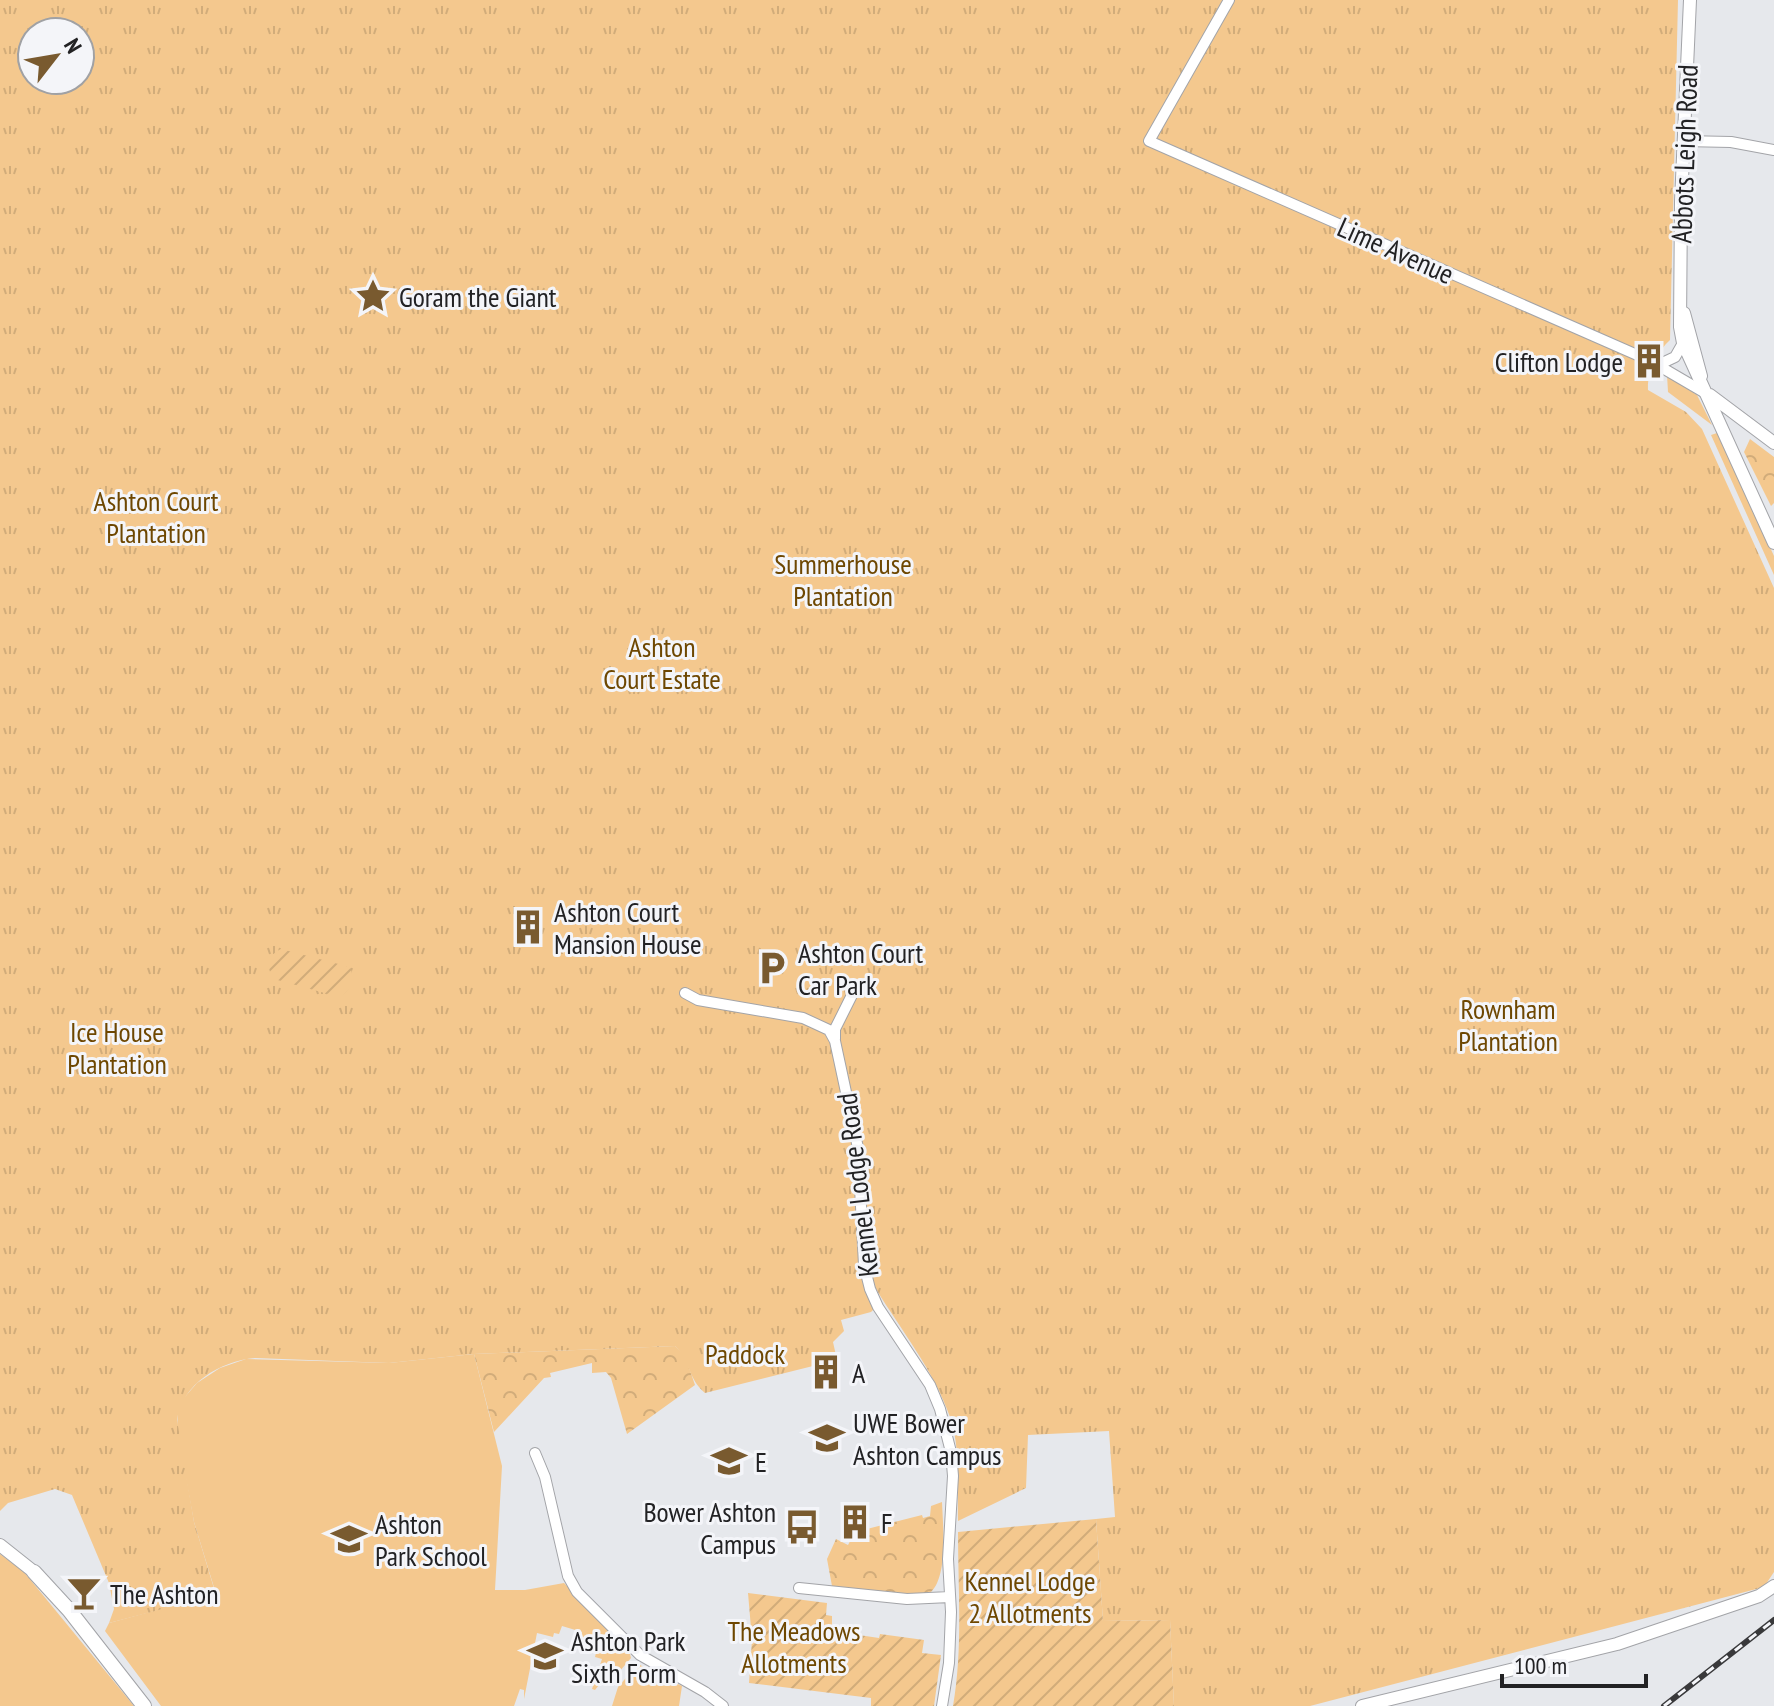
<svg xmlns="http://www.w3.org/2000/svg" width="1774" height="1706" font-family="'PT Sans Narrow',sans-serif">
  <defs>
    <pattern id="forest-crowns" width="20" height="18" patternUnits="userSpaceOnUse" patternTransform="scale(2)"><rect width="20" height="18" fill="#f4c88e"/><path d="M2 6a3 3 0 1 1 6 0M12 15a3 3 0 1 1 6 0" fill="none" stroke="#d1ac7a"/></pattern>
    <pattern id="park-tufts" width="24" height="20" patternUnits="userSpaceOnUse" patternTransform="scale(2)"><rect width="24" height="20" fill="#f4c88e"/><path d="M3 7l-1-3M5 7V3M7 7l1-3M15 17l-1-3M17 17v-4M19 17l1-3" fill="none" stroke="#d1ac7a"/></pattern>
    <pattern id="garden-furrows" width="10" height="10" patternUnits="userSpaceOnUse" patternTransform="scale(2)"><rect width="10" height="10" fill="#f4c88e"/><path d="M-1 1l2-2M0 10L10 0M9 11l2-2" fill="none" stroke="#d1ac7a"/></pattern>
  </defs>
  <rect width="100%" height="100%" fill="#e6e8ec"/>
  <path fill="#f4c88e" d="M1667 375 1697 395 1712 425 1668 392Z
    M1717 433 1774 556V575L1711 435Z
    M474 1354 502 1466 495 1590H525L564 1583 629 1650 631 1658 619 1672 613 1667 595 1690 592 1689 602 1659 595 1657 598 1645 581 1639 582 1632 562 1626 559 1634 554 1633 553 1637 537 1633 524 1699V1690L520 1689 514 1706H161L105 1631 109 1623 216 1594 194 1522 177 1429 178 1409 183 1399 197 1383 220 1368 246 1359 389 1363Z
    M0 1554 24 1572 134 1706H0Z
    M638 1664 682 1686 679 1706H612L618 1687Z"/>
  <path fill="url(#forest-crowns)" d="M1750 439 1774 457V503L1771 506 1744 452Z
    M675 1346 685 1356 695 1385 627 1434 611 1378 606 1372 592 1373V1363L550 1373 551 1377 544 1378 494 1432 474 1354Z
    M942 1502C943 1526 948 1576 931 1592L908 1596 832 1586 827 1559 836 1539 848 1545 855 1532 922 1515 923 1518 930 1516 931 1506Z"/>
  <path fill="url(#park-tufts)" fill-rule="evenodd" d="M0 0H1678L1670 340C1657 352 1647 372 1648 390L1686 412 1702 429 1774 588V1572L1764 1587 1310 1706H1174L1170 1620 1103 1621 1096 1519 1115 1517 1109 1431 1028 1435 1026 1488 958 1521C957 1487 961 1449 950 1417 934 1371 901 1330 876 1289L866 1292 875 1308 871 1312 841 1320 844 1331 833 1342 837 1360 705 1393C688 1379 691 1362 675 1346L474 1354 389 1363 255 1358C220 1361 182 1384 177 1420L194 1522 216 1595 109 1623 114 1609 109 1583 72 1495 55 1489 8 1503 0 1511ZM32 32H80V80H32Z"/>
  <path fill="url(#garden-furrows)" d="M281 949 350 967C355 978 351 992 339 997L274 979C265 966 267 956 281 949Z
    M1096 1519 1103 1621 1170 1620 1174 1706H953C963 1648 958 1591 958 1532Z
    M748 1593 827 1603 826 1615 832 1616V1627L852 1631V1634L879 1638 880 1634 924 1640 922 1653 941 1655 934 1706H871V1698L749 1683 752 1640Z"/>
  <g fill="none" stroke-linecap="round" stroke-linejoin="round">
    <g stroke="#a3a4a8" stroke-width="12">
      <path id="minor" d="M1229 0 1149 141 1644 358
        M1683 141 1731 142 1774 150
        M1654 363 1707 394
        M1658 365 1675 357 1683 343
        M685 993 698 1000 803 1018 829 1030 835 1041 858 1148 864 1265 870 1289 878 1307 930 1385 940 1409 951 1452 953 1476 948 1559 951 1612 949 1663 942 1706
        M835 1039V1029L854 991
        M535 1453 545 1477 568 1576 577 1592 640 1655 705 1692 723 1706
        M799 1588 907 1599 950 1597"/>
    </g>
    <g stroke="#a3a4a8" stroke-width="14">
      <path id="major" d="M1690 0 1681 202 1680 327 1683 343 1774 543
        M1684 313 1701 376
        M1710 395 1774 443
        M0 1545 34 1572
        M1362 1706 1617 1644 1759 1596 1774 1586"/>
    </g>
    <g stroke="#a3a4a8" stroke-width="16">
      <path id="highway" d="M34 1572 69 1610 144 1706"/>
    </g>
    <use href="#minor" stroke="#fff" stroke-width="10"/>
    <use href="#major" stroke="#fff" stroke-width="12"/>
    <use href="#highway" stroke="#fff" stroke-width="14"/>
    <g stroke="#39393b" stroke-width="6">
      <path id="rail" d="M1664 1706 1774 1620"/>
    </g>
    <use href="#rail" stroke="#f4f5f9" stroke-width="3" stroke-dasharray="9" stroke-linecap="butt"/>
  </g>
  <defs>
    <g id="sight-bare" transform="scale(2.76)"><path d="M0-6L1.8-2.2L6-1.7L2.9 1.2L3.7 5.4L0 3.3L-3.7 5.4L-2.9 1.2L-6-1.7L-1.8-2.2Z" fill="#795a2f" stroke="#f4f5f9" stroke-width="2.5" paint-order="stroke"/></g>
    <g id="building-bare" transform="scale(2.76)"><path d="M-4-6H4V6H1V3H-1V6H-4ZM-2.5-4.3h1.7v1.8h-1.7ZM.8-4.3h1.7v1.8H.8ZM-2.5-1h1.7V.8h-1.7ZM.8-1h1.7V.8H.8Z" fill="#795a2f" stroke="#f4f5f9" stroke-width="2.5" paint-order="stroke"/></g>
    <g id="parking-bare" transform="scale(2.76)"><path d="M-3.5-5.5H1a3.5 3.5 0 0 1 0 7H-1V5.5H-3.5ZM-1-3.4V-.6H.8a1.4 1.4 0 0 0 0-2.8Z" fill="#795a2f" stroke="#f4f5f9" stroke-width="2.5" paint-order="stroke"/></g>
    <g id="university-bare" transform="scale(2.76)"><path d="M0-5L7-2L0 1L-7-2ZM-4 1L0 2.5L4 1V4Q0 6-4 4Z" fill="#795a2f" stroke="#f4f5f9" stroke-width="2.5" paint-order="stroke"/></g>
    <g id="bus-bare" transform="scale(2.76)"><path d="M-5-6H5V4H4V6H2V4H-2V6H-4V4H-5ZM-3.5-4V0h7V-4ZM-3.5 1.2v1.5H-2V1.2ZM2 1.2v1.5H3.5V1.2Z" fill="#795a2f" stroke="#f4f5f9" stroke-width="2.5" paint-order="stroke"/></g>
    <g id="school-bare" transform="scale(2.76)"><path d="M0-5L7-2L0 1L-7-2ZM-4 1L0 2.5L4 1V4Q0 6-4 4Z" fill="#795a2f" stroke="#f4f5f9" stroke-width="2.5" paint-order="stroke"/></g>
    <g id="bar-bare" transform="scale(2.76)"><path d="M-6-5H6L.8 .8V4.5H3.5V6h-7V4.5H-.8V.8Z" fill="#795a2f" stroke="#f4f5f9" stroke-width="2.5" paint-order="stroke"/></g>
  </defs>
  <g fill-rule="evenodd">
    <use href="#sight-bare" x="373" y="296"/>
    <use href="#building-bare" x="1649" y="361"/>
    <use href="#building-bare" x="528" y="927"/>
    <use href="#parking-bare" x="772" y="968"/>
    <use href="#building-bare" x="826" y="1372"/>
    <use href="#university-bare" x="827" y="1438"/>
    <use href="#university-bare" x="729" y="1461"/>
    <use href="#building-bare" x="855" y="1522"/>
    <use href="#bus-bare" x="802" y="1527"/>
    <use href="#school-bare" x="349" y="1539"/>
    <use href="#bar-bare" x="84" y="1593"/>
    <use href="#university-bare" x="545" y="1656"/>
  </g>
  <g text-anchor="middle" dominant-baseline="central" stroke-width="6" stroke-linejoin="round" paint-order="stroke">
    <g font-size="28" fill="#222224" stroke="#f4f5f9">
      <text transform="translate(1684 154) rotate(-88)">Abbots Leigh Road</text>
      <text transform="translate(1396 250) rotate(24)">Lime Avenue</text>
      <text transform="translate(857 1185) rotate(-97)">Kennel Lodge Road</text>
    </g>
    <g font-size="28" fill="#222224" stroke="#f4f5f9" text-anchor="start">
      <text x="399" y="296">Goram the Giant</text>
      <text x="1623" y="361" text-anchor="end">Clifton Lodge</text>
      <text x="554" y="911">Ashton Court<tspan x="554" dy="32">Mansion House</tspan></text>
      <text x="798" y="952">Ashton Court<tspan x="798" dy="32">Car Park</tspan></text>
      <text x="852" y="1372">A</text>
      <text x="853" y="1422">UWE Bower<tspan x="853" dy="32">Ashton Campus</tspan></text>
      <text x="755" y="1461">E</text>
      <text x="776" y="1511" text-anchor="end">Bower Ashton<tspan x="776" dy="32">Campus</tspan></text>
      <text x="881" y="1522">F</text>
      <text x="375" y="1523">Ashton<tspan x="375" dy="32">Park School</tspan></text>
      <text x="110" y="1593">The Ashton</text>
      <text x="571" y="1640">Ashton Park<tspan x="571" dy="32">Sixth Form</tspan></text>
    </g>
    <g font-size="28" fill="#6e4701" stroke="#f4f5f9">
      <text x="156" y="500">Ashton Court<tspan x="156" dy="32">Plantation</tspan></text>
      <text x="843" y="563">Summerhouse<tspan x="843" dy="32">Plantation</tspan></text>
      <text x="662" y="646">Ashton<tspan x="662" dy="32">Court Estate</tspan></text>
      <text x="1508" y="1008">Rownham<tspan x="1508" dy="32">Plantation</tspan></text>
      <text x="117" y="1031">Ice House<tspan x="117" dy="32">Plantation</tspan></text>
      <text x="745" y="1353">Paddock</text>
      <text x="1030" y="1580">Kennel Lodge<tspan x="1030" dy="32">2 Allotments</tspan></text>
      <text x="794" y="1630">The Meadows<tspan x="794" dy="32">Allotments</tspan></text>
    </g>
  </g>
  <g transform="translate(56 56) rotate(59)"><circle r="38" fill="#f4f5f9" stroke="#a0a1a4" stroke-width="2"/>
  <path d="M0-6L14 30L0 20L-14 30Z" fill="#795a2f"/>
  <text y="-12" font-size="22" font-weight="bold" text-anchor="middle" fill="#222224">N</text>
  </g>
  <path d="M1502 1674v12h144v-12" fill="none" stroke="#222224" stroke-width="4"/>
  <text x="1514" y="1674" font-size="24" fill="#222224" stroke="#f4f5f9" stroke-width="6" paint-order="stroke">100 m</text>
</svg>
